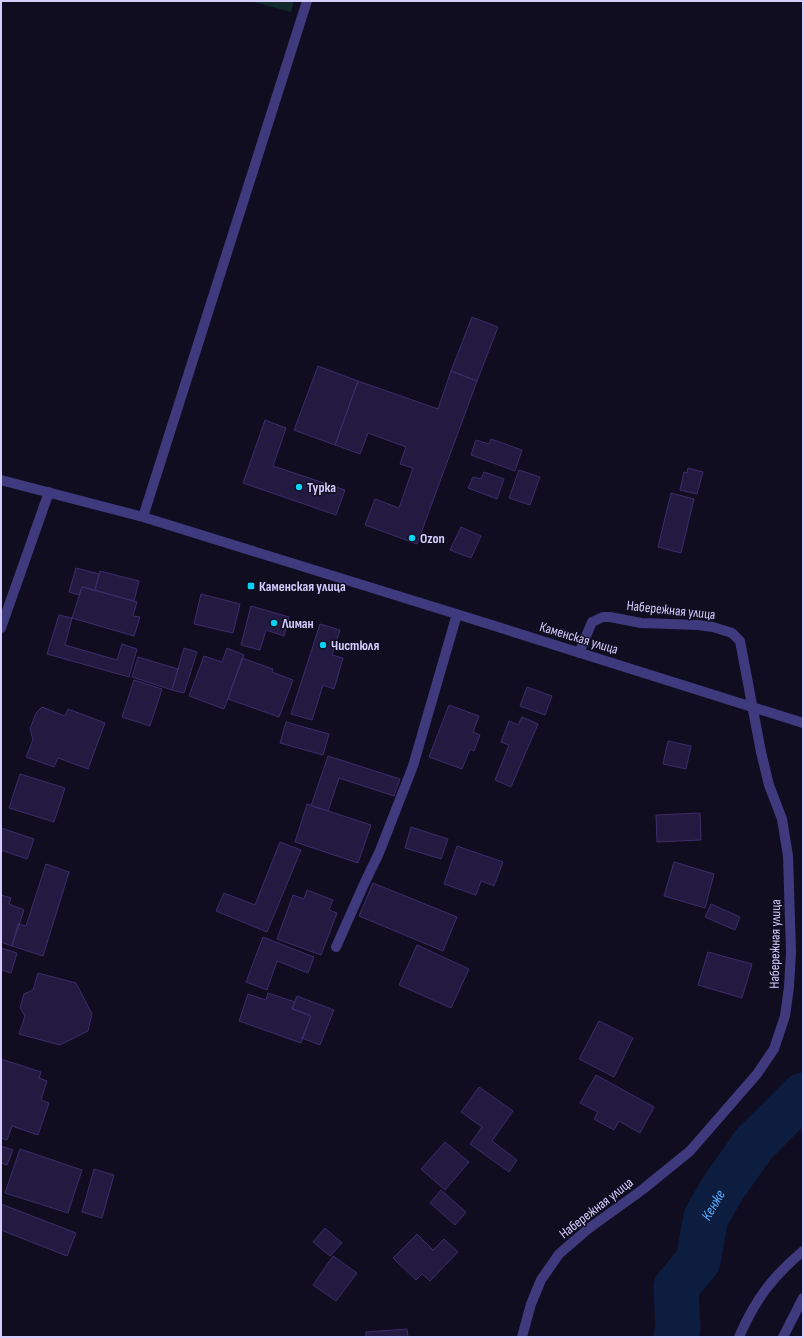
<svg xmlns="http://www.w3.org/2000/svg" width="804" height="1338" font-family="'Sofia Sans Condensed',sans-serif">
  <rect width="100%" height="100%" fill="#110d20"/>
  <path fill="#102a2a" d="M250 1H294L291 12Z"/>
  <g fill="none" stroke-linecap="round" stroke-linejoin="round">
    <path stroke="#0c1d40" stroke-width="45" id="s1" d="M676 1337 678 1328 676 1287 698 1261 706 1217 723 1188 754 1144 803 1095"/>
  </g>
  <path fill="#231a41" stroke="#3c2c6c" d="M472 317 498 327 477 381 451 371Z
    M318 366 358 381 335 445 294 430Z
    M451 371 477 381 417 544 365 525 375 499 399 508 413 468 400 464 406 447 368 433 360 454 335 445 358 381 438 409Z
    M265 420 286 428 273 466 345 490 336 515 243 483Z
    M491 439 522 450 515 471 471 455 476 440 489 444Z
    M688 468 703 472 697 494 680 490 684 472 687 473Z
    M519 470 540 477 530 505 509 498Z
    M484 472 504 479 497 499 468 488 473 477 481 479Z
    M671 493 694 499 681 553 658 547Z
    M461 527 481 536 471 558 450 550Z
    M76 568 99 574 95 590 82 587 79 595 69 592Z
    M100 571 139 581 134 601 95 590Z
    M82 587 137 602 133 616 140 617 134 636 72 618Z
    M201 594 240 604 233 633 194 624Z
    M251 606 289 617 284 636 266 630 260 650 241 645Z
    M59 615 72 618 65 645 117 660 122 644 137 649 129 677 47 654Z
    M320 624 340 630 332 655 343 658 334 689 323 685 312 720 291 714Z
    M184 648 197 652 184 693 172 690Z
    M227 648 244 655 224 709 189 696 204 656 222 662Z
    M138 657 178 669 172 690 132 677Z
    M242 658 273 669 272 672 293 680 279 717 228 699Z
    M134 680 162 689 150 726 122 717Z
    M527 687 552 696 545 715 520 706Z
    M449 705 479 716 473 732 480 735 474 751 470 749 462 769 429 757Z
    M42 707 65 716 68 709 105 723 88 769 58 758 54 767 26 757 33 740 30 729 36 713Z
    M522 717 538 724 511 787 495 780 509 745 501 742 509 721 518 725Z
    M286 722 329 734 323 755 280 743Z
    M668 741 691 746 686 769 663 764Z
    M328 756 400 779 394 796 339 778 328 811 311 806Z
    M20 774 65 788 54 822 9 808Z
    M307 804 371 825 358 863 295 842Z
    M700 813 701 840 657 842 656 815Z
    M411 827 448 839 441 859 405 848Z
    M1 828 34 839 27 859 1 850Z
    M280 842 301 850 267 932 216 911 224 893 255 905Z
    M457 846 503 862 494 886 481 881 476 895 444 884Z
    M674 862 714 874 705 908 664 896Z
    M46 864 69 872 43 956 12 946 18 924 26 926Z
    M373 883 457 917 443 951 359 916Z
    M307 890 333 900 329 910 337 913 321 955 277 939 293 895 304 899Z
    M1 895 11 898 9 904 24 910 12 946 1 942Z
    M711 904 740 917 735 930 705 917Z
    M263 937 314 957 308 973 277 961 267 990 246 982Z
    M417 945 469 969 451 1008 399 985Z
    M1 948 17 953 11 973 1 970Z
    M708 952 752 964 742 998 698 985Z
    M38 973 76 983 92 1014 88 1031 60 1045 19 1034 25 1016 20 1008 24 994 33 990Z
    M268 993 295 1002 292 1008 311 1016 301 1043 239 1021 248 994 266 1000Z
    M297 996 334 1010 320 1045 302 1038 311 1016 292 1009Z
    M599 1021 633 1038 614 1077 579 1059Z
    M1 1059 41 1072 39 1078 47 1081 41 1100 49 1103 38 1135 12 1126 7 1140 1 1138Z
    M596 1075 654 1107 640 1133 619 1121 614 1130 594 1119 598 1112 580 1103Z
    M479 1087 513 1111 492 1141 517 1160 509 1172 470 1144 482 1127 461 1112Z
    M445 1142 469 1162 445 1190 421 1169Z
    M1 1146 13 1150 7 1165 1 1163Z
    M20 1149 82 1170 68 1213 5 1193Z
    M94 1169 114 1175 102 1218 82 1212Z
    M441 1190 466 1212 455 1225 430 1203Z
    M1 1204 76 1233 67 1256 1 1230Z
    M325 1228 342 1243 330 1256 313 1242Z
    M417 1234 433 1250 444 1239 458 1252 430 1281 422 1274 416 1280 393 1258Z
    M333 1256 357 1273 336 1301 313 1285Z
    M407 1329 408 1337H366V1332Z"/>
  <g fill="none" stroke-linecap="round" stroke-linejoin="round">
    <path stroke="#3f397e" stroke-width="10" d="M1 480 143 517 466 617 803 723
      M143 517 307 1
      M1 628 49 492
      M336 947 365 882 379 853 413 766 457 614
      M522 1337 531 1304 541 1280 559 1254 588 1229 642 1190 690 1151 757 1074 774 1049 785 1016 789 987 791 952 788 856 782 819 769 785 761 752 740 641 732 633 713 627 698 625 641 623 610 617H603L592 622 579 653
      M739 1337C755 1300 772 1277 803 1251
      M783 1337 803 1298"/>
  </g>
  <g fill="#05d1f3" stroke="#110d20" stroke-width="1.5">
    <circle cx="299" cy="487" r="4"/>
    <circle cx="412" cy="538" r="4"/>
    <rect x="247" y="582" width="8" height="8" rx="2"/>
    <circle cx="274" cy="623" r="4"/>
    <circle cx="323" cy="645" r="4"/>
  </g>
  <g text-anchor="middle" dominant-baseline="central" stroke-width="3" stroke-linejoin="round" paint-order="stroke">
    <g font-size="14" font-weight="bold" fill="#d5cdfe" stroke="#110d20" text-anchor="start">
      <text x="307" y="487">Турка</text>
      <text x="420" y="538">Ozon</text>
      <text x="259" y="586">Каменская улица</text>
      <text x="282" y="623">Лиман</text>
      <text x="331" y="645">Чистюля</text>
    </g>
    <g font-size="14" fill="#d5cdfe" stroke="#110d20">
      <text transform="translate(671 610) rotate(6)">Набережная улица</text>
      <text transform="translate(579 638) rotate(17)">Каменская улица</text>
      <text transform="translate(775 944) rotate(-89)">Набережная улица</text>
      <text transform="translate(596 1208) rotate(-38)">Набережная улица</text>
    </g>
    <g font-size="15" font-style="italic" fill="#5dacfc" stroke="#110d20">
      <text stroke="none"><textPath href="#s1" startOffset="143">Кенже</textPath></text>
    </g>
  </g>
  <rect width="804" height="1338" fill="none" stroke="#d5cdfe" stroke-width="4"/>
</svg>
